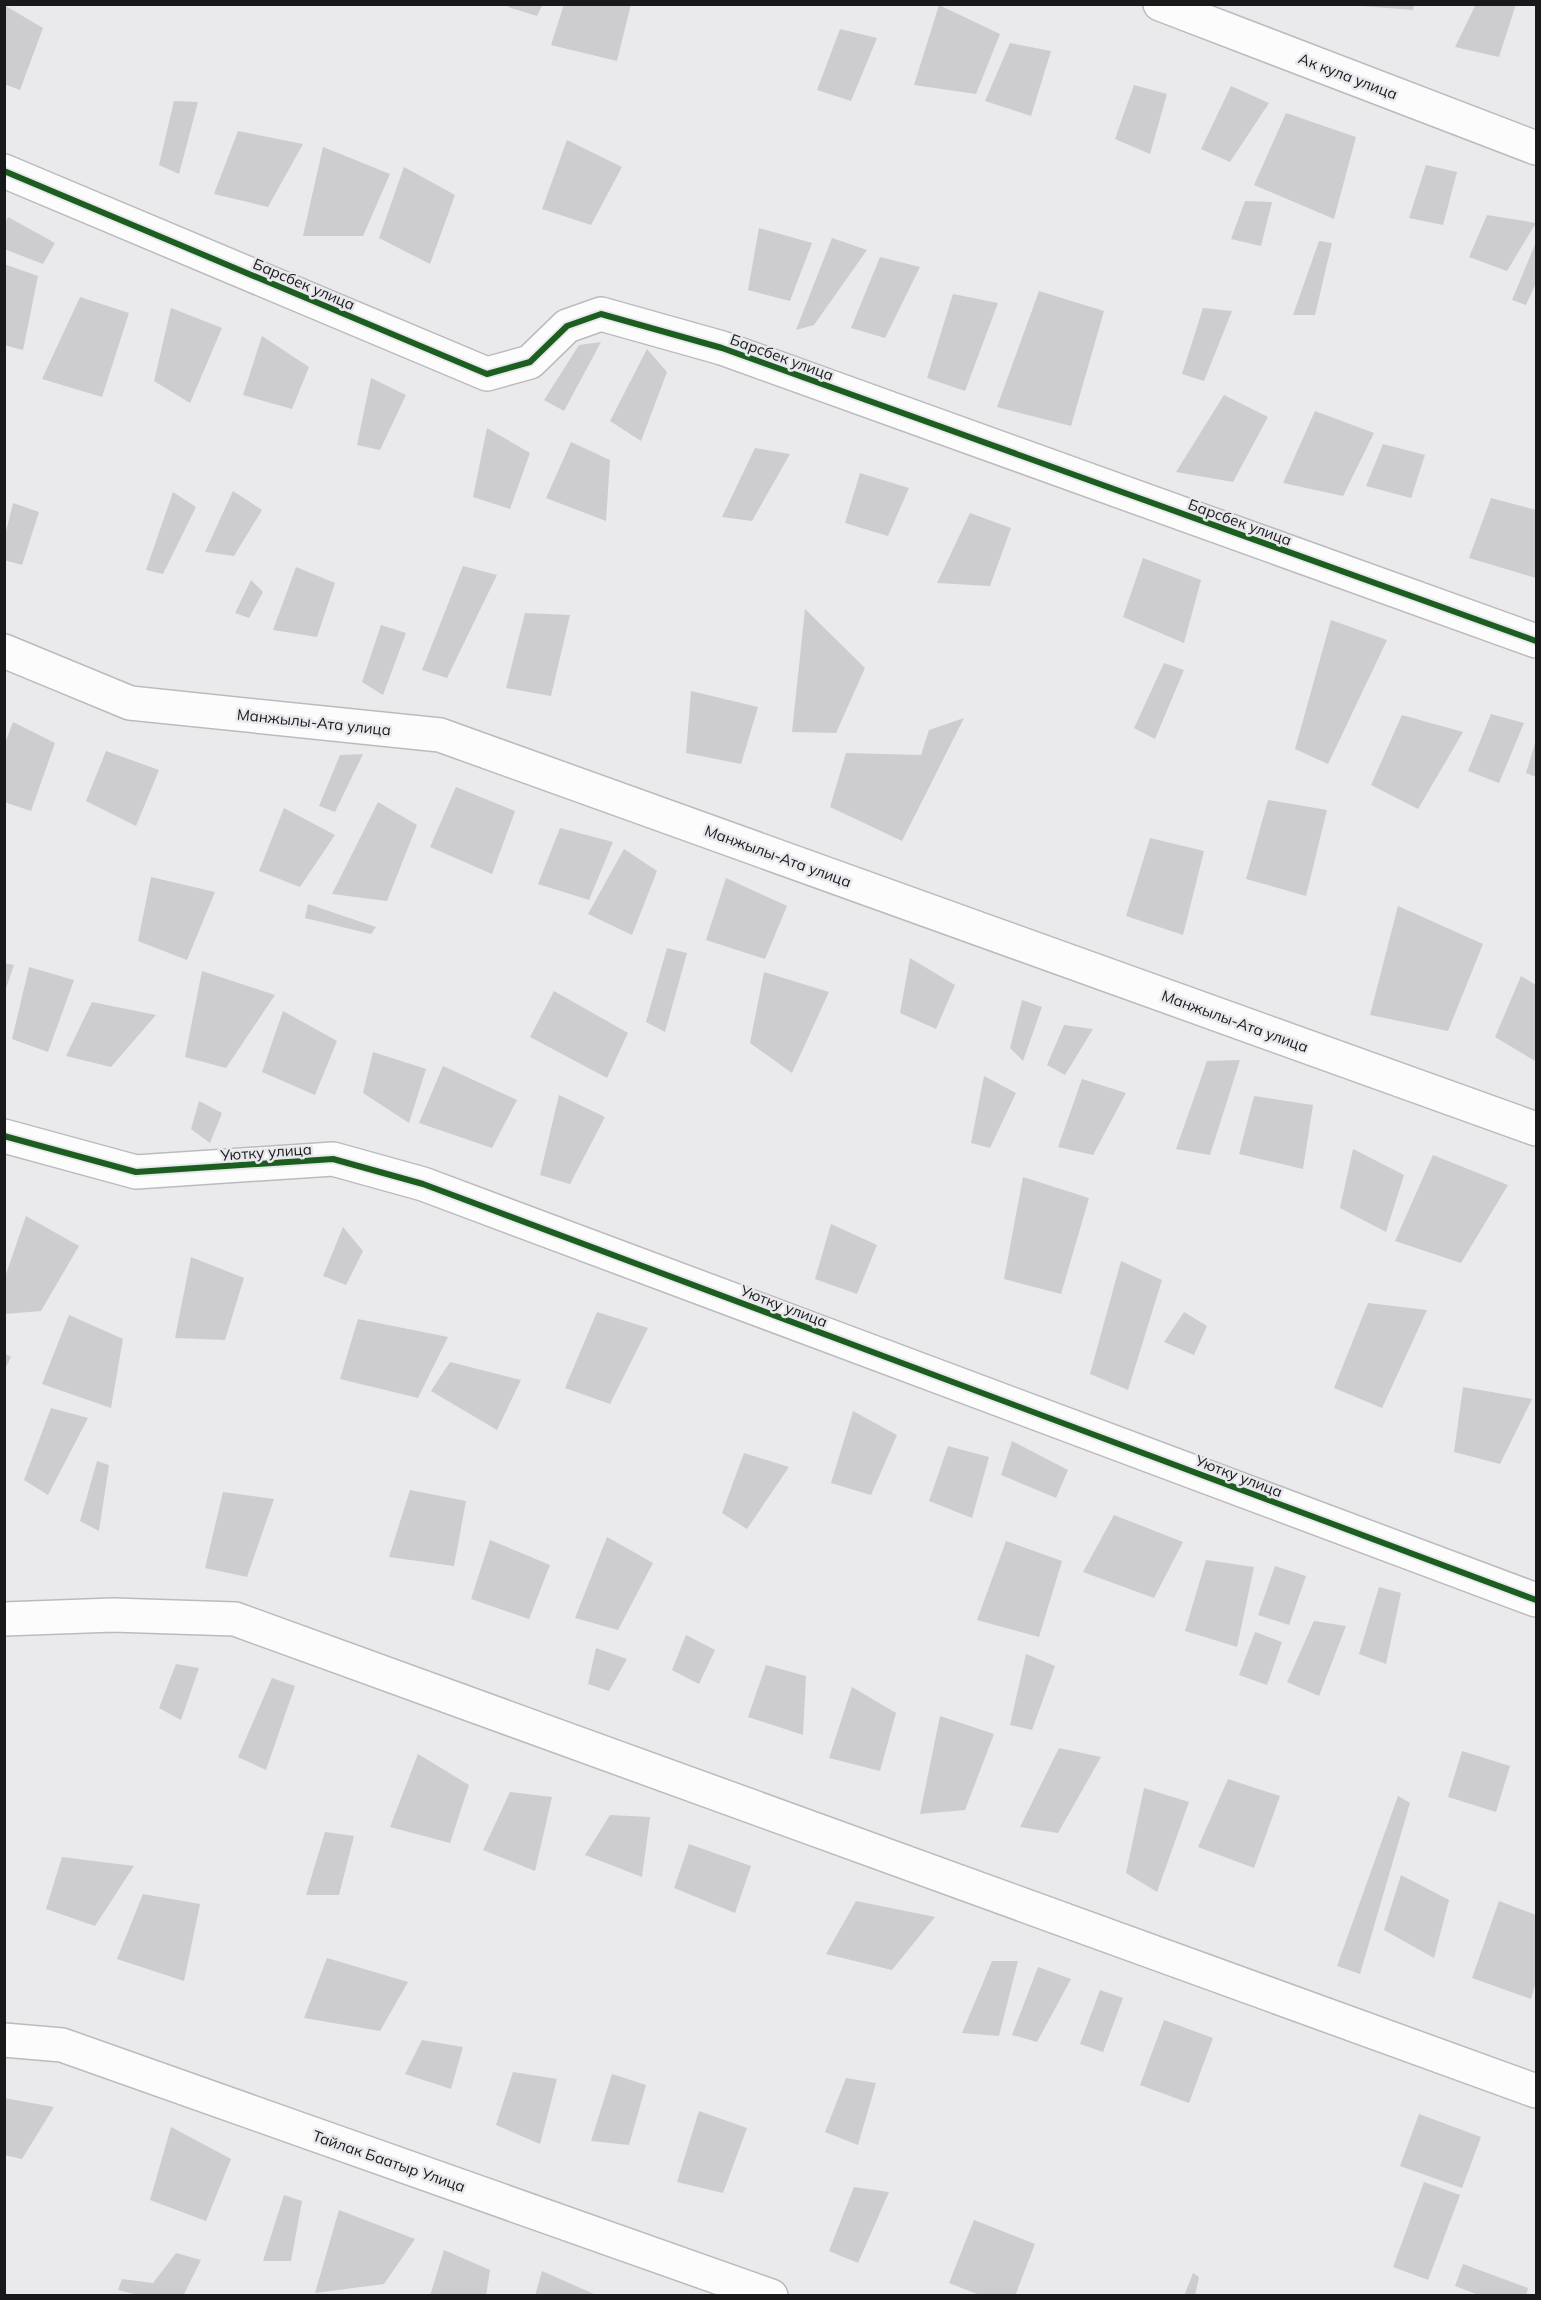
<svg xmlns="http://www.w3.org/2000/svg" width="1541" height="2300" font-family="Mulish,sans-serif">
  <rect width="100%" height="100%" fill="#eaeaec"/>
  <path fill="#cdcdcf" d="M509 4H543L537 16 508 7Z
    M564 4H631L617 61 551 45Z
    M1362 4H1414L1413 10 1362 6Z
    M1476 4H1516L1499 57 1455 47Z
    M4 5 43 28 20 90 4 84Z
    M939 5 1000 34 976 94 914 85Z
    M840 29 877 38 851 101 817 90Z
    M1010 43 1051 51 1031 116 985 101Z
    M1134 85 1167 94 1150 154 1115 139Z
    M1231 86 1269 103 1230 162 1201 149Z
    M174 101 198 102 179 174 159 165Z
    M1286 113 1356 137 1334 219 1254 185Z
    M238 131 303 144 268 207 214 194Z
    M567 140 622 167 591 225 542 209Z
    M323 147 390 174 363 236H303Z
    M1426 165 1457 172 1443 225 1409 218Z
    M404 167 455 195 430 264 379 238Z
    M1245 201 1272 202 1261 246 1231 239Z
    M1487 215 1536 223 1507 271 1469 257Z
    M8 217 55 243 43 264 4 249V224Z
    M759 228 812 243 790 301 748 290Z
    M832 238 867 250 814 325 796 330Z
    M1319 241 1332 243 1315 315H1293Z
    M1536 242V283L1526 305 1512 300Z
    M880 257 920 267 885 338 851 328Z
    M4 264 38 276 23 350 4 345Z
    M1039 291 1104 311 1071 426 997 407Z
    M953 294 998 303 965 391 927 378Z
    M80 297 129 313 102 397 42 379Z
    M171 308 222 328 190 403 154 381Z
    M1203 308 1232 311 1204 381 1182 374Z
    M262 336 309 367 292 409 243 395Z
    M601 342 564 411 544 400 579 345Z
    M647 349 667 372 641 441 610 421Z
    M371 378 406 395 380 450 357 445Z
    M1224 395 1268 417 1233 482 1176 472Z
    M1315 411 1374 433 1343 496 1283 483Z
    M487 428 530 453 510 509 473 497Z
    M571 442 610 460 606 521 546 498Z
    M1383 444 1425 455 1411 498 1366 486Z
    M755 448 790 454 752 521 722 517Z
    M860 473 909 488 888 536 845 523Z
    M233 491 262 510 234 556 205 552Z
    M173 492 196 507 163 574 146 570Z
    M1491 498 1536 510V578L1469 558Z
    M13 503 39 512 22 565 4 560V540Z
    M970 513 1011 528 990 586 937 583Z
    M1143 558 1201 580 1184 643 1123 617Z
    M463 566 497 575 447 678 422 670Z
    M296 567 335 583 317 637 273 630Z
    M251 580 263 592 249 618 235 613Z
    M805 609 865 668 836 733 792 732Z
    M525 613 570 615 551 696 506 688Z
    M1331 620 1387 640 1328 764 1295 749Z
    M381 625 406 633 383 695 362 682Z
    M1164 663 1184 670 1155 739 1134 728Z
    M691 691 758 707 741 764 686 753Z
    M1491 714 1524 723 1499 783 1468 771Z
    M1402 715 1463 732 1418 809 1371 785Z
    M964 718 902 841 830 807 846 753 921 755 929 730Z
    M13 722 55 743 31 811 4 802V746Z
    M1536 740V777L1526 773Z
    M106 751 159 770 136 826 86 801Z
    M363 754 335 812 319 806 340 755Z
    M456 787 515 811 492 874 430 847Z
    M1268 800 1327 810 1306 896 1246 879Z
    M378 802 417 825 387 901 332 894Z
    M284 808 335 835 300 887 259 871Z
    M560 828 613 842 589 900 538 884Z
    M1150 838 1204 851 1183 935 1126 916Z
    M624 849 657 871 632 935 588 914Z
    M151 877 215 892 187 960 138 941Z
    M726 878 787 906 765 959 706 940Z
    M308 904 376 927 371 934 305 918Z
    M1398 906 1483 944 1448 1031 1370 1015Z
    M667 948 687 953 665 1032 646 1022Z
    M910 958 955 985 936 1029 900 1013Z
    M4 963 14 965 5 991H4Z
    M29 967 74 980 48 1052 12 1039Z
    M202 971 275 995 226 1068 185 1057Z
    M764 972 829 992 792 1073 750 1043Z
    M1521 976 1536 985 1535 1061 1495 1037Z
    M554 991 628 1033 607 1078 530 1037Z
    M1022 1000 1042 1007 1023 1061 1010 1048Z
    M92 1002 156 1015 111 1067 66 1056Z
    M283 1011 337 1041 315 1095 262 1072Z
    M1064 1025 1093 1029 1065 1075 1047 1065Z
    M373 1052 426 1069 409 1123 363 1093Z
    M1240 1060 1210 1155 1176 1149 1207 1061Z
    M443 1066 517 1100 492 1148 419 1123Z
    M984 1076 1016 1093 990 1148 971 1143Z
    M1082 1079 1126 1093 1093 1155 1058 1147Z
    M559 1095 605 1117 570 1184 540 1175Z
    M1254 1096 1313 1105 1303 1169 1239 1154Z
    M199 1101 222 1113 210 1143 191 1129Z
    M1353 1149 1404 1175 1386 1232 1340 1208Z
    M1433 1155 1508 1185 1461 1263 1395 1241Z
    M1023 1177 1089 1198 1061 1294 1004 1279Z
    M26 1216 79 1246 41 1311 5 1314V1277Z
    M831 1224 877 1245 857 1294 815 1279Z
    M343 1227 363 1251 346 1285 323 1276Z
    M191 1257 244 1278 225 1340 175 1338Z
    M1121 1261 1162 1280 1128 1390 1090 1374Z
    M1368 1303 1427 1310 1382 1408 1334 1388Z
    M597 1312 648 1328 610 1404 565 1388Z
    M1184 1312 1207 1326 1194 1355 1164 1342Z
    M69 1315 123 1339 111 1408 42 1384Z
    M358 1319 448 1337 418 1398 340 1379Z
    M4 1353 11 1357 4 1371Z
    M450 1362 521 1380 497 1430 431 1391Z
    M1463 1387 1532 1399 1500 1464 1454 1452Z
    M51 1408 88 1418 48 1495 24 1480Z
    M853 1411 897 1435 871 1495 831 1483Z
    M1012 1441 1068 1470 1056 1498 1001 1475Z
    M948 1446 989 1457 972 1518 929 1501Z
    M744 1453 789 1467 747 1529 722 1513Z
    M97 1461 109 1465 99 1531 80 1521Z
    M410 1490 466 1501 454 1566 389 1557Z
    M223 1492 274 1499 247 1577 205 1568Z
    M1114 1515 1183 1542 1154 1598 1083 1572Z
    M607 1537 653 1563 618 1630 575 1618Z
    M490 1540 550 1565 529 1619 471 1599Z
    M1006 1541 1062 1561 1039 1637 977 1620Z
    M1206 1560 1254 1567 1237 1647 1185 1631Z
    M1275 1566 1306 1576 1289 1625 1258 1615Z
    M1379 1587 1401 1593 1386 1664 1359 1654Z
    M1314 1621 1346 1626 1319 1696 1287 1682Z
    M1255 1632 1282 1642 1267 1685 1239 1675Z
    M686 1635 715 1650 699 1684 672 1670Z
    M596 1648 627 1659 609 1691 588 1684Z
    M1026 1654 1055 1666 1032 1730 1010 1725Z
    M176 1664 199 1668 181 1720 159 1708Z
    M766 1665 806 1676 803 1735 748 1717Z
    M272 1678 295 1686 266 1770 238 1757Z
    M852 1687 896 1713 880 1771 829 1758Z
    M940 1716 994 1734 965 1810 920 1814Z
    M1059 1748 1101 1757 1058 1833 1020 1827Z
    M1462 1751 1510 1766 1496 1812 1448 1797Z
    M418 1754 469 1785 450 1843 390 1827Z
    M1228 1779 1280 1796 1254 1868 1198 1847Z
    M1144 1788 1189 1802 1157 1892 1126 1873Z
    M510 1792 552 1797 535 1871 483 1850Z
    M1398 1796 1410 1803 1360 1974 1337 1966Z
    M610 1815 650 1817 642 1877 585 1855Z
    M325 1832 354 1836 339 1895H306Z
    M689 1844 751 1866 735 1913 674 1888Z
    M62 1857 134 1866 95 1926 46 1909Z
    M1401 1875 1449 1900 1434 1958 1384 1930Z
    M143 1894 200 1904 184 1981 117 1959Z
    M856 1901 935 1917 892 1970 826 1954Z
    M1499 1901 1536 1915V1982L1531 1999 1472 1978Z
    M327 1958 408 1982 380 2031 304 2018Z
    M992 1961H1018L999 2036 962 2033Z
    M1038 1967 1071 1979 1037 2042 1012 2035Z
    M1100 1990 1123 1998 1103 2052 1080 2044Z
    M1164 2020 1213 2038 1189 2103 1140 2085Z
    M422 2040 463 2047 451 2089 405 2074Z
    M513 2072 557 2079 540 2144 496 2125Z
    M612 2074 646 2085 629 2145 591 2141Z
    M846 2078 876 2083 858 2145 825 2132Z
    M4 2098 54 2107 22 2159 4 2155Z
    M699 2111 747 2128 723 2193 677 2182Z
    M1419 2114 1481 2137 1462 2188 1400 2166Z
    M171 2127 231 2159 206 2221 150 2200Z
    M1424 2182 1460 2195 1428 2280 1393 2267Z
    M854 2187 889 2192 858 2263 829 2251Z
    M284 2195 302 2201 291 2261H263Z
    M339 2210 415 2239 384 2284 315 2293Z
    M974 2220 1035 2244 1015 2296H982L949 2283Z
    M444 2250 490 2270 486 2296H430Z
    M176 2253 201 2260 183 2296H142L118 2290 122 2279 153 2283Z
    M1463 2264 1528 2288 1526 2296H1481L1455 2286Z
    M542 2271 594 2294 593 2296H535Z
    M1193 2273 1199 2277 1195 2296H1184Z"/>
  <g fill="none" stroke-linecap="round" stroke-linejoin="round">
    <g stroke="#bbbbbd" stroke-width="36">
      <path id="minor" d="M1160 4 1536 148
        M4 171 487 374 530 362 567 326 601 314 722 348 1536 641
        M4 651 130 703 440 735 1536 1129
        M4 1136 136 1172 333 1159 423 1184 1536 1600
        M4 1619 113 1615 235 1619 1536 2091
        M4 2040 62 2045 771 2296"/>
    </g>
    <use href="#minor" stroke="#fcfcfc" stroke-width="33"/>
    <g stroke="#e9e9ed" stroke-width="10">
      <path id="cycleway" d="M4 171 487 374 530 362 567 326 601 314 722 348 1536 641
        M4 1136 136 1172 333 1159 423 1184 1536 1600"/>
    </g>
    <use href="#cycleway" stroke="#1b5e20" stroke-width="6"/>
  </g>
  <g text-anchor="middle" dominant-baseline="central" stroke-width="5" stroke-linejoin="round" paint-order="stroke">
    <g font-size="15" fill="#18191a" stroke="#e9e9ed">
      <text transform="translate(1348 76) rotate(21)">Ак кула улица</text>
      <text transform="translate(304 284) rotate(23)">Барсбек улица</text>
      <text transform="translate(782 357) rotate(20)">Барсбек улица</text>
      <text transform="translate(1240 522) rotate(20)">Барсбек улица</text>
      <text transform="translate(314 722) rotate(6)">Манжылы-Ата улица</text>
      <text transform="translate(778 856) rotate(20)">Манжылы-Ата улица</text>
      <text transform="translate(1235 1021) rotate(20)">Манжылы-Ата улица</text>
      <text transform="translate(266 1152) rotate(-4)">Уютку улица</text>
      <text transform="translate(784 1306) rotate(21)">Уютку улица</text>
      <text transform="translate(1239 1476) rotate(21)">Уютку улица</text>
      <text transform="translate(389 2161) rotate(19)">Тайлак Баатыр Улица</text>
    </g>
  </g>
  <rect width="1541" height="2300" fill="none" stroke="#18191a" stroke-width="12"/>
</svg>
